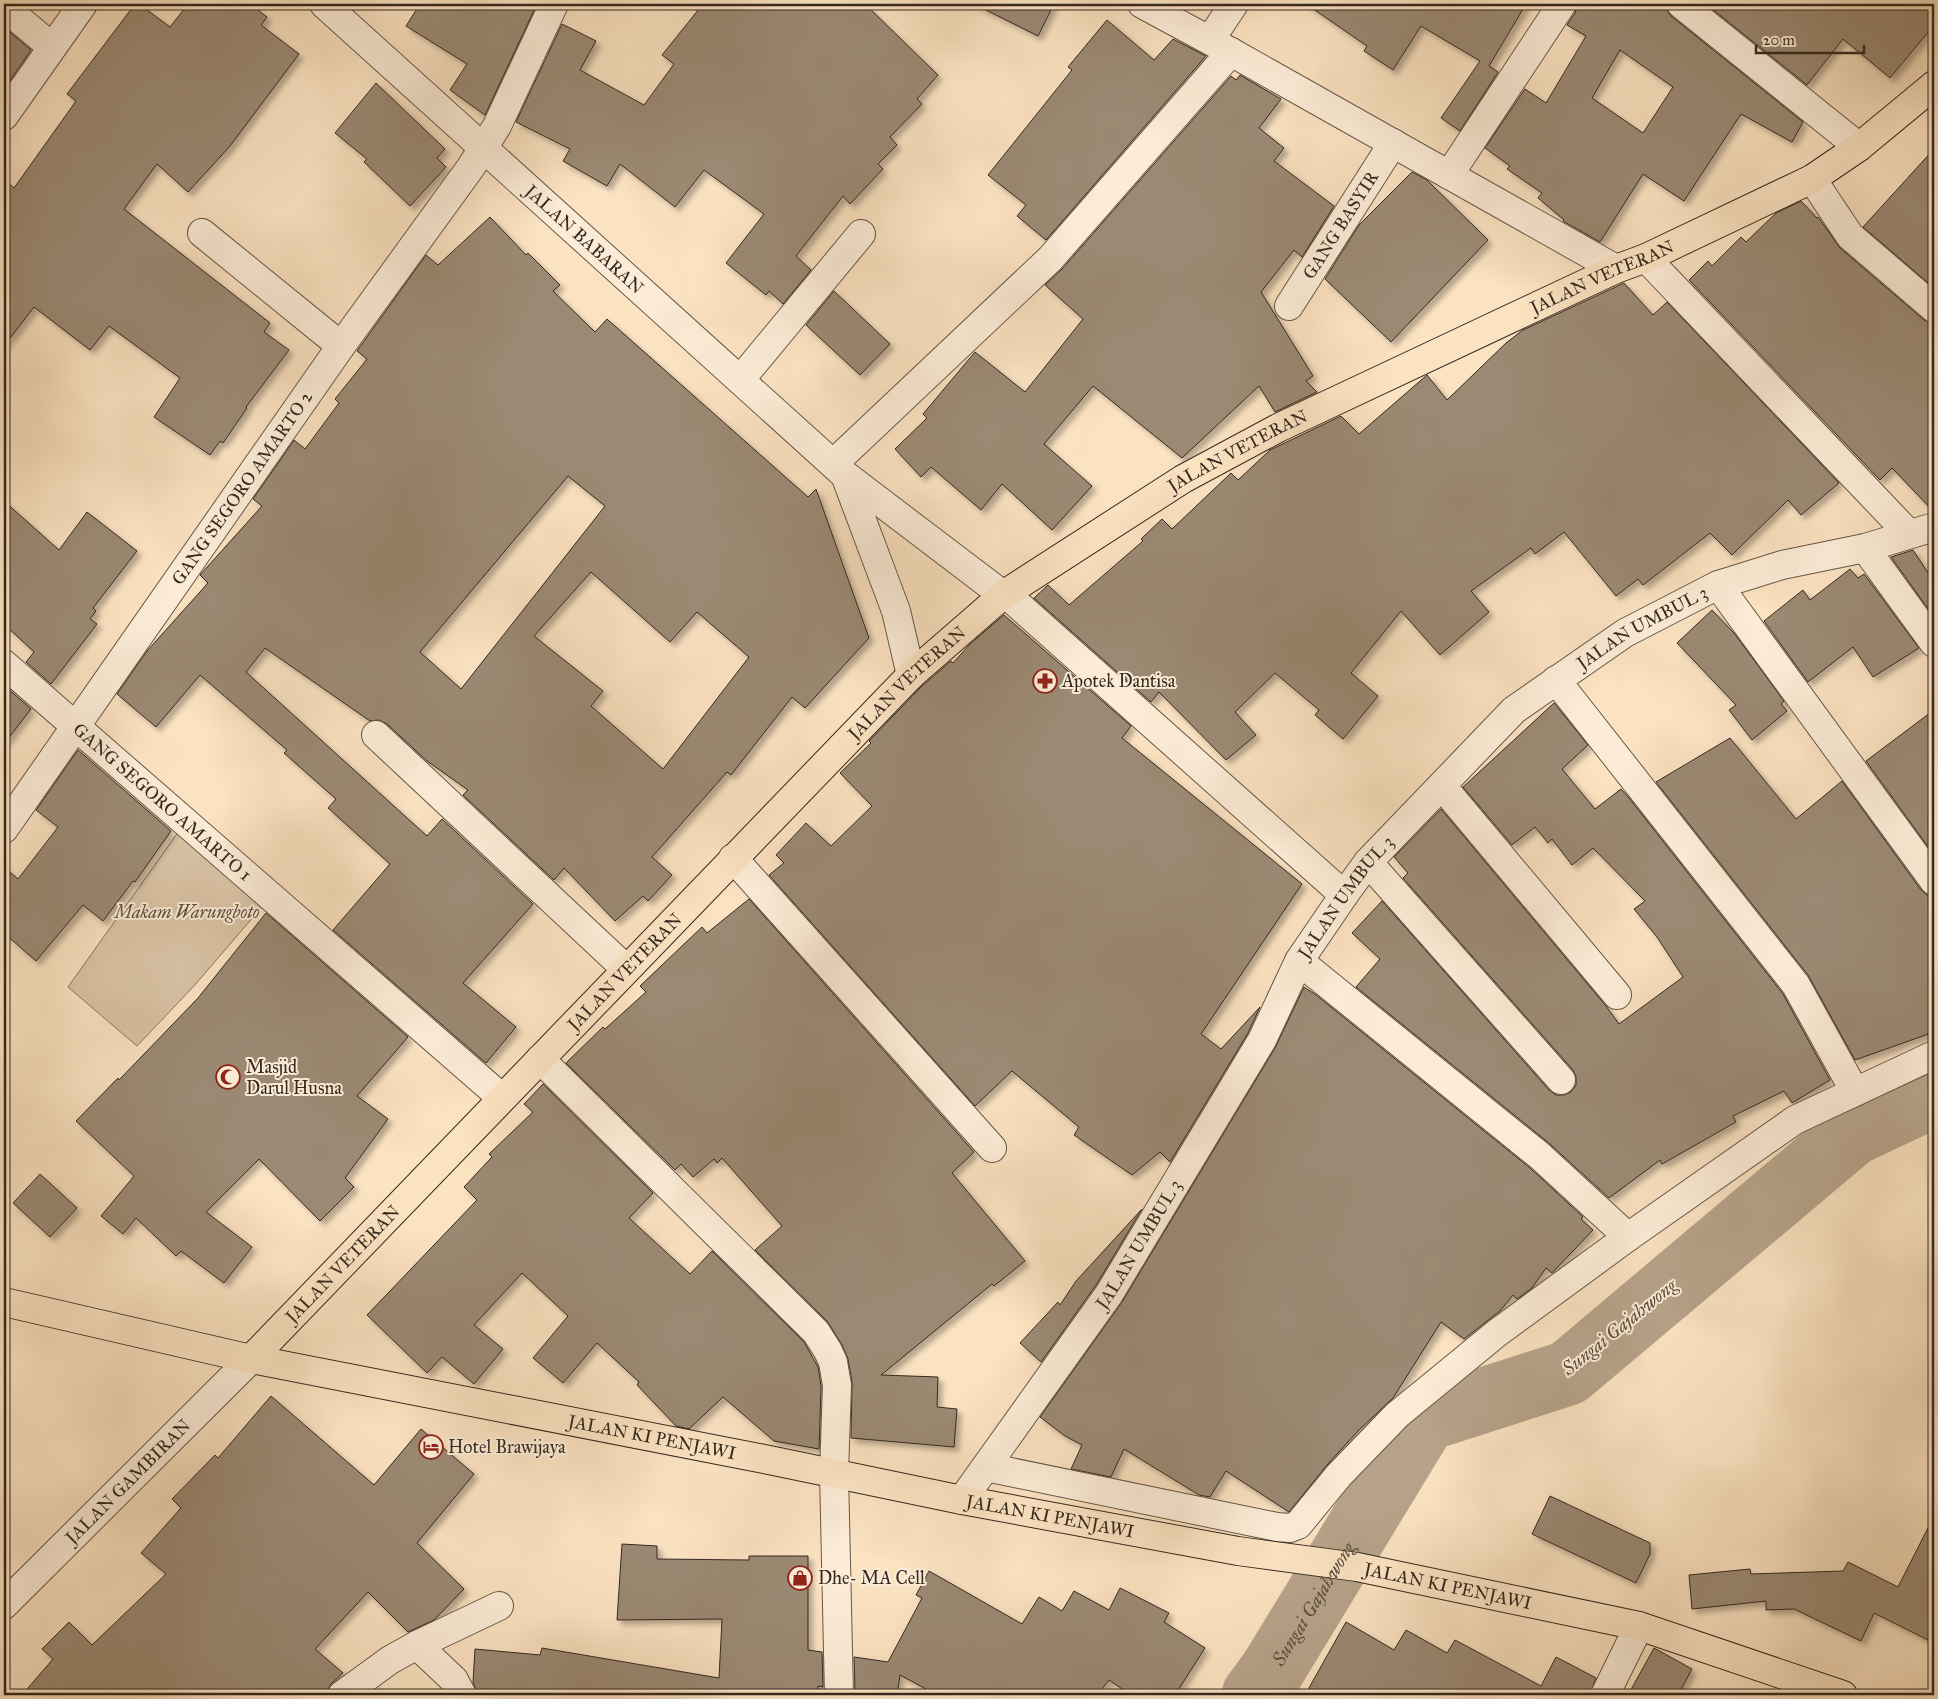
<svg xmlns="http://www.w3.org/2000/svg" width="1938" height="1699" font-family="'IM FELL Great Primer',serif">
  <defs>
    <filter id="shadow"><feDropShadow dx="4.5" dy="4.5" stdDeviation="2.5" flood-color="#0004"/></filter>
  </defs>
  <rect width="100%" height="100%" fill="#fbe2c1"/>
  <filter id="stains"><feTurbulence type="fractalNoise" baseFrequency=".004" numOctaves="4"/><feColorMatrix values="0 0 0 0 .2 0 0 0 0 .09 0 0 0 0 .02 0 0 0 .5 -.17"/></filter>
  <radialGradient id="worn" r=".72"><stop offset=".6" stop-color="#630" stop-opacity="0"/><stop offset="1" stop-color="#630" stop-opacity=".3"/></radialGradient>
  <path fill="#d9c3a5" stroke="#867662" d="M181 828 267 901 194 986 137 1046 68 987Z"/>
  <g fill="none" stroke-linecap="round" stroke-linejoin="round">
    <path stroke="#b7a38a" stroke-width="65" id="s1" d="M1254 1695 1273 1669 1425 1419 1568 1373 1853 1133 1934 1095"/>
  </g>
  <path fill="#9b8973" stroke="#34291f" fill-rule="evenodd" filter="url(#shadow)" d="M135 4H139L170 27 188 4H250L267 17 261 25 299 54 230 146 188 192 157 164 124 209 270 323 264 332 289 350 246 407 247 408 223 443 220 441 210 455 154 417 180 378 109 326 90 350 34 307 4 346V180L14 188 76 101 67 94Z
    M420 4H537L485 115 450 90 467 64 406 26Z
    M703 4H865L938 75 917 99 922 104 890 137 897 145 878 164 883 169 850 204 843 196 796 256 811 270 783 304 769 291 766 295 726 263 764 214 704 170 675 207 620 164 607 186 563 161 570 149 516 122 562 24 596 41 580 70 644 105 674 64 662 55Z
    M974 4H1054L1038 36Z
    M1306 4H1526L1489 66 1498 72 1460 131 1441 118 1480 61 1421 26 1393 70 1364 51 1367 46Z
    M1577 4H1666L1667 10 1671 16 1803 122 1792 142 1741 114 1684 201 1643 174 1600 242 1563 221 1564 220 1538 198 1542 193 1507 169 1510 166 1485 148 1525 89 1546 103 1586 36 1567 25 1575 13ZM1620 50 1673 87 1643 133 1592 98Z
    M1706 4H1934V25L1890 78 1843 39 1807 85Z
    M1107 20 1154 60 1173 39 1206 56 1046 240 1017 216 1026 205 988 175 1072 70 1068 67Z
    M4 27 31 50 4 89Z
    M1240 75 1281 99 1259 128 1284 148 1274 161 1334 206 1302 257 1294 250 1261 292 1313 376 1306 381 1317 392 1275 412 1259 386 1182 458 1093 386 1044 444 1092 486 1052 530 1002 484 981 510 931 467 921 477 895 449 927 418 923 414 975 352 1025 392 1083 319 1045 285 1062 269 1231 76 1236 80Z
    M376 83 445 149 437 158 446 167 410 206 364 162 367 159 335 133Z
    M1934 149V288L1863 227Z
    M1412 172 1427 180 1488 240 1391 342 1325 279 1359 225Z
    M1801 201 1817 218 1818 217 1840 248 1924 320 1934 323V512L1892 468 1880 480 1689 280 1708 261 1712 266 1741 237 1746 242 1776 213Z
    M490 217 526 255 528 253 560 285 553 291 595 332 607 319 808 497 816 489 869 638 805 708 792 697 731 775 727 772 652 857 672 875 648 901 643 896 615 921 564 868 554 880 463 795 468 790 427 761 387 724 379 720 370 721 265 648 246 672 427 836 442 819 533 904 463 983 516 1027 486 1063 333 930 390 864 328 808 336 799 284 753 287 750 200 675 156 727 117 694 147 651 208 583 200 575 262 506 253 499 294 440 305 449 339 403 335 399 367 359 357 351 426 255 438 265ZM568 476 605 506 461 689 420 652ZM591 572 670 642 697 612 749 657 663 769 591 706 603 691 534 636Z
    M1624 283 1653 315 1667 302 1839 483 1801 515 1788 500 1732 555 1710 533 1643 585 1638 579 1616 596 1564 532 1535 554 1531 548 1471 591 1489 612 1440 655 1401 611 1351 673 1378 696 1343 739 1315 715 1319 710 1275 673 1235 712 1256 735 1226 760 1159 692 1151 702 1034 598 1048 585 1069 605 1143 541 1141 539 1162 519 1172 529 1231 473 1238 480 1270 450 1341 416 1359 434 1427 375 1447 400 1506 343 1523 330Z
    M834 291 890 344 860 375 806 325Z
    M4 501 59 550 87 512 137 551 93 608 96 611 90 619 97 624 51 684 26 662 34 652 4 624Z
    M1913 550 1934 582V617L1891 557Z
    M1850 569 1858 578 1864 574 1919 648 1873 677 1853 647 1808 682 1764 621 1803 590 1810 600Z
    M1712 610 1734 633 1784 701 1781 704 1787 711 1752 740 1729 710 1736 705 1677 643Z
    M1004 615 1131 726 1122 738 1302 884 1201 1034 1221 1049 1260 1007 1248 1033 1170 1162 1160 1152 1132 1175 1074 1135 1079 1127 1012 1071 975 1106 769 875 784 863 776 855 806 823 831 846 872 806 840 773 871 743 869 741 922 686 951 661 953 663 970 644Z
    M6 687 31 709 4 744V690Z
    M1554 703 1588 745 1562 769 1595 809 1621 789 1629 798 1783 994 1830 1080 1792 1103 1784 1091 1733 1116 1736 1122 1662 1164 1660 1160 1609 1198 1550 1144 1356 987 1380 959 1352 933 1382 901 1549 1090 1556 1095H1564L1571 1092 1576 1085V1077L1573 1070 1403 878 1408 873 1394 857 1441 809 1606 1006 1619 1024 1683 977 1657 937 1634 909 1645 901 1593 848 1572 865 1552 839 1548 843 1535 827 1512 845 1463 787Z
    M1934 710V855L1866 761Z
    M1730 738 1796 819 1842 781 1921 890 1927 895 1934 896V1032L1855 1060 1808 975 1656 782Z
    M78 750 171 831 135 882 133 881 103 921 83 905 36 961 4 933V867L18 879 58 827 36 810Z
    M749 899 974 1152 952 1173 1025 1261 994 1286 992 1284 881 1375 938 1377 937 1407 957 1409 954 1447 851 1438 852 1382 848 1359 842 1345 827 1321 755 1250 782 1226 722 1158 717 1163 714 1159 693 1177 681 1164 675 1170 566 1063 603 1027 605 1029 646 992 640 986 702 927 707 933Z
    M266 913 408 1037 357 1096 388 1119 345 1178 354 1187 320 1221 259 1159 206 1212 252 1247 224 1283 181 1251 176 1256 136 1218 123 1234 101 1216 134 1176 76 1121 118 1078 119 1080 198 998Z
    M1304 987 1316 995 1530 1168 1583 1217 1581 1219 1593 1230 1552 1273 1546 1268 1532 1288 1517 1299 1513 1295 1500 1311 1464 1339 1441 1322 1393 1398 1358 1431 1327 1465 1289 1512 1226 1471 1210 1497 1199 1495 1124 1449 1111 1477 1071 1469 1082 1445 1065 1436 1040 1417 1122 1302 1275 1048Z
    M543 1084 653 1193 629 1218 690 1274 712 1251 804 1342 818 1367 821 1386 819 1449 774 1441 723 1397 689 1429 676 1426 637 1385 639 1382 597 1343 563 1383 533 1358 568 1316 522 1273 474 1325 503 1349 474 1384 442 1357 427 1373 367 1315 477 1200 464 1187 492 1157 489 1154 533 1112 524 1104Z
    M40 1174 77 1208 50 1237 13 1203Z
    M1142 1209 1096 1285 1041 1362 1020 1343 1058 1302 1060 1305 1076 1281Z
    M271 1396 374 1485 421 1429 474 1474 417 1543 464 1589 434 1620 408 1632 368 1592 315 1649 343 1673 332 1683 324 1695H22L53 1659 42 1649 69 1622 92 1645 166 1574 141 1553 181 1508 172 1499 215 1455 218 1458Z
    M1550 1496 1650 1543V1554L1636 1583 1532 1534Z
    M1934 1516V1643L1874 1613 1861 1641 1794 1609 1766 1610V1601L1692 1609 1689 1575 1750 1569 1751 1574 1843 1571 1848 1562 1898 1587Z
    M622 1544 657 1546V1559L749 1560V1556H808V1650L822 1652 823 1687 818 1686 817 1695H478L473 1682 475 1649 540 1655 542 1648 719 1678 722 1619 617 1620Z
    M929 1571 1022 1624 1039 1597 1062 1611 1074 1591 1109 1610 1120 1588 1169 1613 1164 1622 1205 1648 1175 1695H1131L1109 1680 1097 1695H937L900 1675 897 1695H883L855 1691 854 1657 888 1662 922 1598 916 1595Z
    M1346 1622 1394 1650 1406 1630 1447 1653 1455 1640 1541 1686 1556 1657 1596 1678 1590 1695H1305Z
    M1654 1648 1692 1669 1678 1695H1622L1624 1692 1628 1695Z"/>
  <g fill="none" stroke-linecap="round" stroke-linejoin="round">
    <g stroke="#665748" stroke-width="30">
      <g id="minor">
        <path id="s2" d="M324 4 845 475 1003 595"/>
        <path d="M1142 4 1231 52 1616 269"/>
        <path d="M1681 4 1859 147"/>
        <path d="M4 7 52 47"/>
        <path d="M1210 40 1234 4"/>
        <path d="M4 116 83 4"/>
        <path d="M1449 175 1562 4"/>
        <path d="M1812 179 1850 236 1934 308"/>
        <path d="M202 233 341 346"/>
        <path d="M1646 258 1909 534"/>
        <path id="s3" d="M1289 306 1393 143"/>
        <path d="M740 380 861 234"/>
        <path d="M833 464 1050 259 1231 52"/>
        <path d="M845 475 896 611 911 675"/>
        <path d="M1865 548 1934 643"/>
        <path d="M1718 585 1934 881"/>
        <path d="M1006 594 1344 895"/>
        <path id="s4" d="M4 664 502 1098"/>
        <path d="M1556 680 1796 985 1855 1092"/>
        <path d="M376 735 626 969"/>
        <path d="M1442 786 1617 995"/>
        <path id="s5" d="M4 829 341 346 471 167 497 126 554 4"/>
        <path d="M733 858 992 1148"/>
        <path d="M1368 862 1561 1080"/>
        <path d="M1299 961 1540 1156 1628 1237"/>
        <path d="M540 1059 816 1332 828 1351 833 1362 837 1385 834 1473 839 1695"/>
        <path d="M986 1467 1277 1527 1290 1528 1298 1525 1339 1475 1397 1415 1497 1333 1628 1237 1795 1120 1934 1055"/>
        <path id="s6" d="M962 1500 1109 1294 1262 1040 1299 961 1344 895 1368 862 1514 710 1625 633 1718 585 1782 565 1865 548 1934 527"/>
        <path id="s7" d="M4 1605 251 1359"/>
        <path d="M417 1645 499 1606"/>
        <path d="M342 1695 390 1660 417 1645 454 1680 462 1695"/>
        <path d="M1605 1695 1639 1626"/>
      </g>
    </g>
    <g stroke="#34291f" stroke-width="30">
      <g id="major">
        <path id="s8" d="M4 1302 251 1359 769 1460 962 1500 1238 1551 1357 1567 1639 1626 1843 1695"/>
        <path id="s9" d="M251 1359 911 675 1003 595 1183 479 1278 428 1616 269 1646 258 1812 179 1859 147 1934 85"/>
      </g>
    </g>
    <use href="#minor" stroke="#fcecd7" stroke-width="28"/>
    <use href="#major" stroke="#fbe2c1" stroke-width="28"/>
  </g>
  <defs>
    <g id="pharmacy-ring" transform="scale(1.25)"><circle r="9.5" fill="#fcecd7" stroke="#8f2418" stroke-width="1.5"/><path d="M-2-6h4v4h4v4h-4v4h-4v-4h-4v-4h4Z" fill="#8f2418"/></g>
    <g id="mosque-ring" transform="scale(1.25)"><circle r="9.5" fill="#fcecd7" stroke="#8f2418" stroke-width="1.5"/><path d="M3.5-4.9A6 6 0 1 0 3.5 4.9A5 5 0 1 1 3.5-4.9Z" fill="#8f2418"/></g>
    <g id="hotel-ring" transform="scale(1.25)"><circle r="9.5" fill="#fcecd7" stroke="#8f2418" stroke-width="1.5"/><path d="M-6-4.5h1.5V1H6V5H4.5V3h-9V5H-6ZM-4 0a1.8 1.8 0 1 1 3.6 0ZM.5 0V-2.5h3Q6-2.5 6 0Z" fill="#8f2418"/></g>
    <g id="shop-ring" transform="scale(1.25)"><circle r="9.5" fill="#fcecd7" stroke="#8f2418" stroke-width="1.5"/><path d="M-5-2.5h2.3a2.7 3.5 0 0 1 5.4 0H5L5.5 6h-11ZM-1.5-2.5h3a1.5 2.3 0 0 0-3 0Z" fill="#8f2418"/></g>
  </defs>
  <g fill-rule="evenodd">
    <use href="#pharmacy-ring" x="1045" y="681"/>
    <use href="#mosque-ring" x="228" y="1077"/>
    <use href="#hotel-ring" x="431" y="1447"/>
    <use href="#shop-ring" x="800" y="1578"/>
  </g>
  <g text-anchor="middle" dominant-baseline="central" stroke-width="4" stroke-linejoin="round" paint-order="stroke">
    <g font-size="18" fill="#34291f" stroke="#fcecd7">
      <text stroke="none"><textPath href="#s3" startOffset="96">GANG BASYIR</textPath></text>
      <text stroke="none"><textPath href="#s2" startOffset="351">JALAN BABARAN</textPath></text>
      <text stroke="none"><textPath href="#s9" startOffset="1752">JALAN VETERAN</textPath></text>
      <text stroke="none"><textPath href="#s9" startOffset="1348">JALAN VETERAN</textPath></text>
      <text stroke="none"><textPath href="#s5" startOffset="416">GANG SEGORO AMARTO 2</textPath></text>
      <text stroke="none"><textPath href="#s6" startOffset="1121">JALAN UMBUL 3</textPath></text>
      <text stroke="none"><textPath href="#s9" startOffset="942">JALAN VETERAN</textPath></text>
      <text stroke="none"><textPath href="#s4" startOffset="210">GANG SEGORO AMARTO 1</textPath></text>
      <text stroke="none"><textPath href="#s6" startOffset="716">JALAN UMBUL 3</textPath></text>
      <text stroke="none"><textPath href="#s9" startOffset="538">JALAN VETERAN</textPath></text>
      <text stroke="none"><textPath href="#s6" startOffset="311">JALAN UMBUL 3</textPath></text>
      <text stroke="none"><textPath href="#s9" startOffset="132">JALAN VETERAN</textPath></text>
      <text stroke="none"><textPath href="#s8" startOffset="662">JALAN KI PENJAWI</textPath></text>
      <text stroke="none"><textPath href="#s7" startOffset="175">JALAN GAMBIRAN</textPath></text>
      <text stroke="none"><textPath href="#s8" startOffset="1068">JALAN KI PENJAWI</textPath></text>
      <text stroke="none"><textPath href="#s8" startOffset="1472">JALAN KI PENJAWI</textPath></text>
    </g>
    <g font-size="18" fill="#34291f" stroke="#fcecd7" text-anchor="start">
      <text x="1062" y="681">Apotek Dantisa</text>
      <text x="246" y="1067">Masjid<tspan x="246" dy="21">Darul Husna</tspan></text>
      <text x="448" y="1447">Hotel Brawijaya</text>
      <text x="818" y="1578">Dhe- MA Cell</text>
    </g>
    <g font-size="18" font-style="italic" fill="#5d5040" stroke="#fcecd7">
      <text x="187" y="912">Makam Warungboto</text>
    </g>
    <g font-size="19" font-style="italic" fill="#5b4e3f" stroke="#fcecd7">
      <text transform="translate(1619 1327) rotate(-39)">Sungai Gajahwong</text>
      <text stroke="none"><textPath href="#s1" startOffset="109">Sungai Gajahwong</textPath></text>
    </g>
  </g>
  <rect width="1938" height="1699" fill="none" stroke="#fbe2c1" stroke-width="20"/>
  <rect x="5" y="5" width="1928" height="1689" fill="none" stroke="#34291f" stroke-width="2.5"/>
  <rect x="10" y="10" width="1918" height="1679" fill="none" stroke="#34291f"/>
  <path d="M1756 45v8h108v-8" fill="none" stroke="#34291f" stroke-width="2.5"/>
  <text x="1763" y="45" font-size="15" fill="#34291f" stroke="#fcecd7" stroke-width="4" paint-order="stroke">20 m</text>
  <rect width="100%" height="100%" filter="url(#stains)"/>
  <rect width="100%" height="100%" fill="url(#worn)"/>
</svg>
